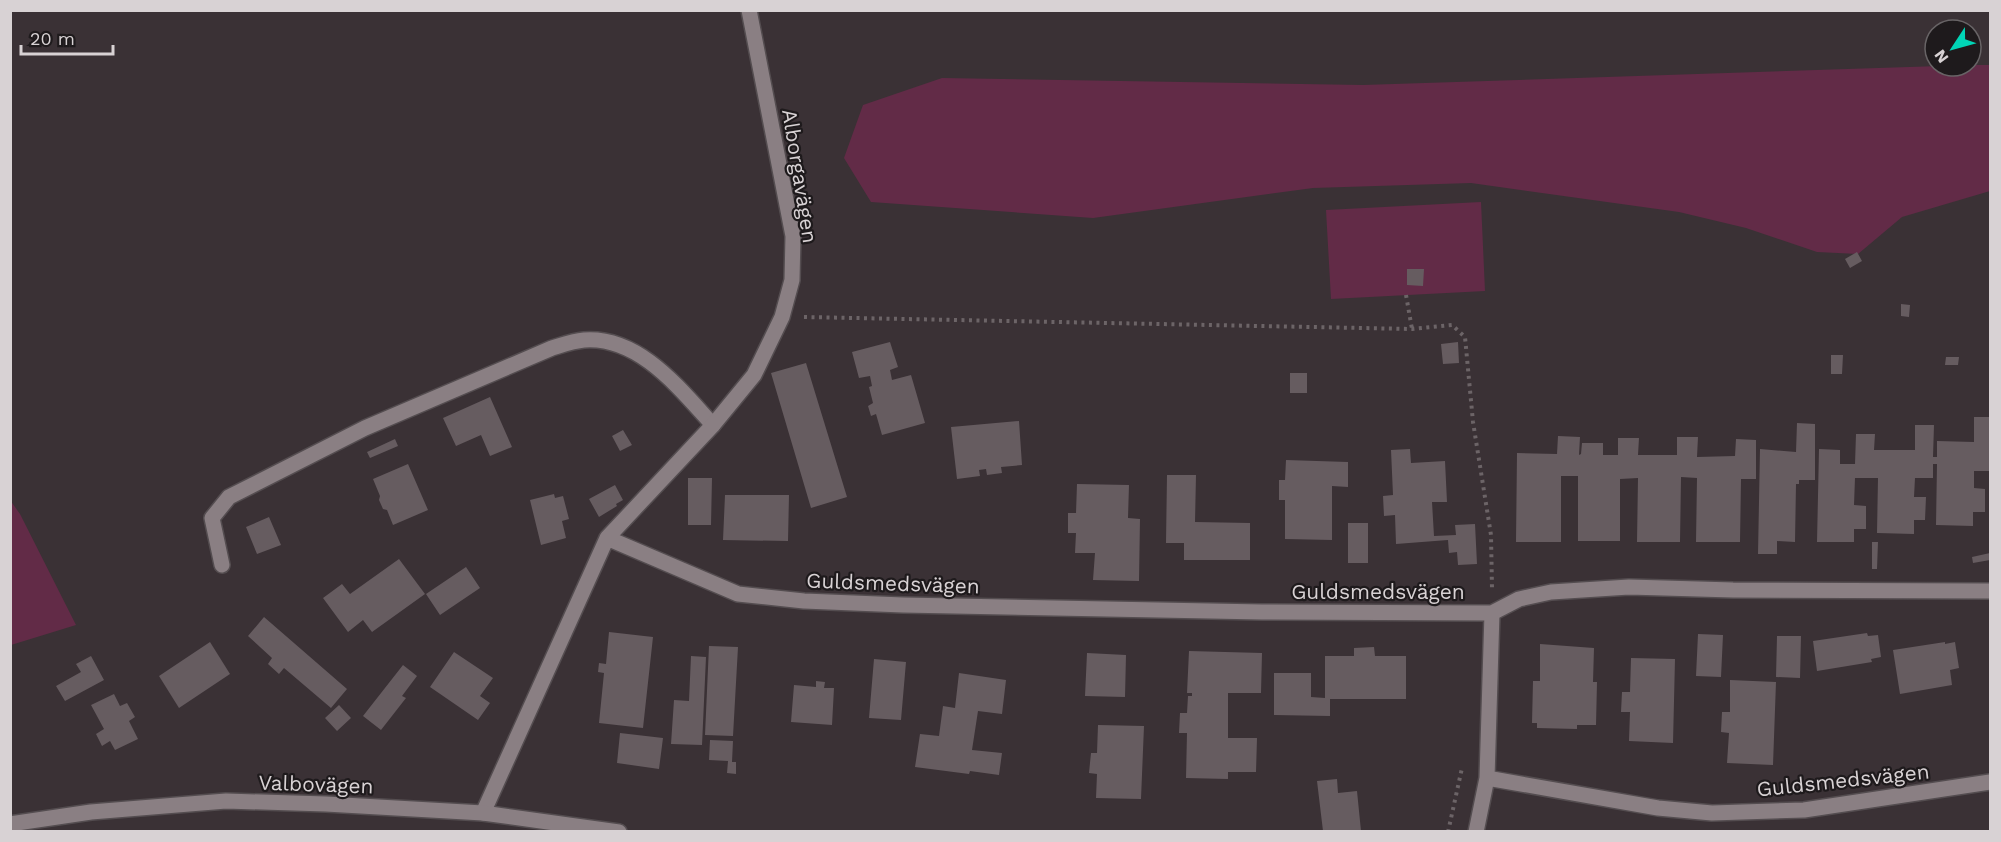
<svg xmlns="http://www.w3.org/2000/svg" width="2001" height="842" font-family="'Work Sans',sans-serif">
  <rect width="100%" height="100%" fill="#3a3135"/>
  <path fill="#622b47" d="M1971 65H1990V191L1902 217 1858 254 1817 252 1746 228 1679 212 1471 183 1313 188 1093 218 871 202 844 158 863 105 942 78 1363 85Z
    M1481 202 1485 291 1331 299 1326 210Z
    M10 500 20 514 76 625 11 645Z"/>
  <path fill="#665c60" d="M1857 252 1862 261 1850 268 1845 259Z
    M1407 269H1424L1423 286 1407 285Z
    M1901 304 1910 305 1909 317 1901 316Z
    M890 342 898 367 890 370 892 380 911 375 925 423 882 435 876 414 871 416 868 406 873 403 869 387 872 386 870 376 859 378 852 352Z
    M1458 342 1459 363 1443 364 1441 344Z
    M1831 355H1843L1842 374H1831Z
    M1946 357H1959L1958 365H1945Z
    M806 363 847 497 811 508 771 373Z
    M1290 373H1307V393H1290Z
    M490 397 512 447 490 456 481 435 456 446 443 418Z
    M1974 417H1990V471H1974V488L1985 489V512H1973V526L1936 525 1937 464H1933V478H1915L1914 497H1926L1925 520H1914V534L1877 533 1878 478H1855L1854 505 1866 506V529H1854V542H1817L1819 449 1840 450V464H1855L1856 434H1875L1874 450H1915V425H1934L1933 457H1937V441L1974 442Z
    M1019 421 1022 465 1001 467 1002 473 987 475 986 469 979 470 980 476 957 479 951 427Z
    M1797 423 1815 424V480H1799V484H1796L1795 542 1777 541V554H1758L1760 449 1796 452Z
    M623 430 632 445 620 451 612 436Z
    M1558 436 1580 437 1579 455 1581 454 1582 443H1603V455H1618V438H1639L1638 455H1677V437H1698L1697 457 1735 456 1736 439 1756 440V479H1741L1740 542H1696L1697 478 1681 477 1680 542H1637L1638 478 1620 479V541H1578V476H1561V542H1516L1517 453 1557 454Z
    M395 439 398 446 370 458 367 452Z
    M1410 449 1411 463 1445 461 1447 502H1432L1434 536 1456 535 1455 525 1475 524 1477 564 1458 565 1457 552 1449 553 1448 540 1396 544 1395 515 1384 516 1383 496 1393 495 1391 450Z
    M1286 460 1348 462V487L1332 486V540L1285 539V500H1279V480H1285Z
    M408 464 428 510 393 525 387 510 383 509 379 500 380 496 373 479Z
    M1167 475H1196L1195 522 1250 523V560H1184V543H1166Z
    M688 478H712L711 525H688Z
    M1077 484 1129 485 1128 518 1140 519 1139 581 1093 580 1095 553H1075L1076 533H1068V513H1076Z
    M615 485 623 500 616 504 617 506 599 517 589 499Z
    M554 494 555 498 563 496 569 519 562 521 566 538 541 545 530 500Z
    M725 495H789L788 541 723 540Z
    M269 517 281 545 257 554 246 527Z
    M1348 523H1368V563H1348Z
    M1872 542H1878L1877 569H1872Z
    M1990 553V560L1973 563 1972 557Z
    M399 559 425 594 372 632 363 620 348 632 323 598 342 584 350 594Z
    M466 567 480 588 440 615 426 594Z
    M264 617 347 689 331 708 284 668 279 674 268 664 272 658 248 636Z
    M609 632 653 637 643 728 599 723 604 673 598 672 599 663 606 664Z
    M1867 633 1868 636 1878 635 1881 657 1871 659 1872 662 1817 671 1813 641Z
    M1698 634 1723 635 1721 677 1696 676Z
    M1777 636H1801L1800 678 1776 677Z
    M210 642 230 674 179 708 159 676Z
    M1945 642V644L1955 642 1959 668 1950 670 1952 685 1900 694 1893 650Z
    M1540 644 1594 648 1593 682H1597L1596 725H1577V729L1537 728V723H1532L1533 681H1540Z
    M709 646 738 647 733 736 705 735Z
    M1374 647 1375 656H1406V699H1330V716L1274 715V673H1311V697L1325 698V656H1354V648Z
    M1189 651 1262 653 1261 693H1228V738H1257L1256 772H1228V779L1186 778 1187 733H1179L1180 713H1187L1188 696H1192V693H1187Z
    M454 652 493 678 480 696 490 703 478 720 430 687Z
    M1087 653 1126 655 1125 697 1085 696Z
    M91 656 104 680 65 701 56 686 81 672 76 664Z
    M691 656 706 657 702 745 671 744 674 700 689 701Z
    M1631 658 1675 659 1673 743 1629 741 1630 712H1621L1622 692H1630Z
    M874 659 906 662 901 720 869 718Z
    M403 665 417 676 402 696 406 698 381 730 363 716Z
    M959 673 1006 680 1002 714 978 711 972 750 1002 753 999 775 970 771 969 774 915 767 920 734 939 736 943 706 955 708Z
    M1730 680 1776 682 1773 765 1727 763 1729 733 1721 732 1722 712H1730Z
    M816 681 825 682 824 688H834L832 725 791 722 794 685 816 687Z
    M114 694 120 706 127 703 135 717 129 721 138 739 115 750 110 741 102 746 96 734 104 729 91 705Z
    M339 705 351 718 337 731 325 718Z
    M1098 725 1144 726 1141 799 1096 798 1097 774 1089 773 1091 753H1097Z
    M620 733 663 738 659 769 617 763Z
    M710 740 733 741 732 762H736V774L727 773 728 761 709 760Z
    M1337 779 1338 793 1357 791 1361 831H1323L1317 781Z"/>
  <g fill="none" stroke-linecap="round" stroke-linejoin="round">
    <g stroke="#544d50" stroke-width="18">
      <path id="lane" d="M222 565 212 518 229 497 365 428 552 348C562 345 573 341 584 340 639 336 679 388 713 425"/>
    </g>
    <g stroke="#544d50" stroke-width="18">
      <path id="street" d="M607 538 713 425 754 375 782 317 792 280 793 236 749 10
        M1492 613 1519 599 1551 592 1629 587 1733 590 1990 591
        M1487 778 1658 808 1712 813 1804 810 1990 782
        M483 813 607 538 738 594 804 601 903 605 1262 612 1492 613 1487 778 1476 832"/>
    </g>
    <g stroke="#544d50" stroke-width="18">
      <path id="secondary" d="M10 824 91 812 226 801 326 804 483 813 619 832"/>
    </g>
    <path stroke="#6c6467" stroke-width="4" stroke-dasharray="3 4.5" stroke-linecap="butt" d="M1406 295 1412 329
      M804 317 1412 329 1452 325 1465 337 1473 422 1491 535 1492 588
      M1448 832 1462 768"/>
    <use href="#lane" stroke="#8a7f83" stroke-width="15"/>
    <use href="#street" stroke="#8a7f83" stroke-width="15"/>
    <use href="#secondary" stroke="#8a7f83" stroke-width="15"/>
  </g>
  <g text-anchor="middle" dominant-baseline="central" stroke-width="4.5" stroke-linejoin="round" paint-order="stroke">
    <g font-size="21" fill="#d8d2d4" stroke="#1e1a1c">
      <text transform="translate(800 176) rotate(81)">Alborgavägen</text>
      <text transform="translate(893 583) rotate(2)">Guldsmedsvägen</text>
      <text x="1378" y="591">Guldsmedsvägen</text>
      <text transform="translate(1843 780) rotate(-6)">Guldsmedsvägen</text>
      <text transform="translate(316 784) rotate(2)">Valbovägen</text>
    </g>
  </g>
  <rect width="2001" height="842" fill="none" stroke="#d8d2d4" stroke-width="24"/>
  <g transform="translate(1953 48) rotate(234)"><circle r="28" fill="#1e1a1c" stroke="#686466" stroke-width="1.5"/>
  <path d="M0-4.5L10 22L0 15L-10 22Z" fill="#01d5b6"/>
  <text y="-9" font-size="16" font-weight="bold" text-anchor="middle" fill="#d8d2d4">N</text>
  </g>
  <path d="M21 45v9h92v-9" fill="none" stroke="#d8d2d4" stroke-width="3"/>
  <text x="30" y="45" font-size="18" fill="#d8d2d4" stroke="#1e1a1c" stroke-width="4.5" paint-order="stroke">20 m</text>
</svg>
